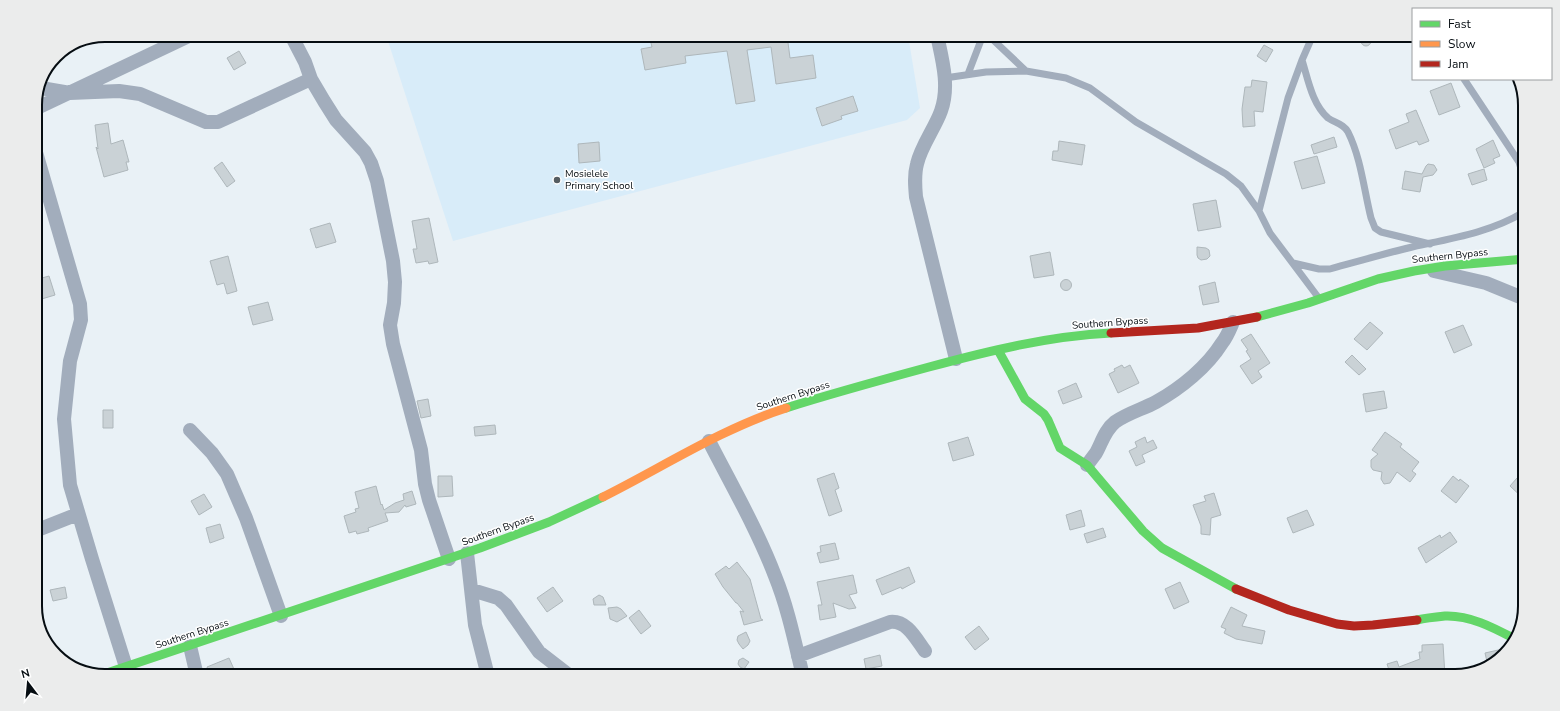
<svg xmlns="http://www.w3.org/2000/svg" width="1560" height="711" font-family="'Nunito Sans',sans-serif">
  <rect width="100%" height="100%" fill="#e9f1f6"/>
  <path fill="#d8ecf9" d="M386 35H908L920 108 907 120 453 241Z"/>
  <path fill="#cad2d6" stroke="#aeb7bb" d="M649 35H687L688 40 733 35H787L790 58 813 55 816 78 776 84 771 47 747 50 755 101 736 104 727 51 685 56 686 63 645 70 641 49 652 47Z
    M1361 41a5 5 0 1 1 10 0a5 5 0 1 1-10 0Z
    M1264 45 1273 50 1266 62 1257 56Z
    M239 51 246 63 234 70 227 58Z
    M1252 80 1267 82 1263 112 1254 111 1255 126 1243 127 1242 109 1245 87H1251Z
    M1451 83 1460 107 1439 115 1430 91Z
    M853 96 858 111 841 116 842 119 822 126 816 108Z
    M1416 110 1429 141 1419 145 1417 141 1396 149 1389 130 1409 122 1406 114Z
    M108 123 111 144 123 140 129 162H126L128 170 104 177 96 147 98 149 95 125Z
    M1334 137 1337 147 1314 154 1311 145Z
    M1493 140 1500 156 1493 159 1495 163 1484 168 1476 149Z
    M1059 141 1085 145 1082 165 1052 160 1053 151H1058Z
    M599 142 600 161 579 163 578 144Z
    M1317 156 1325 183 1302 189 1294 162Z
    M222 162 235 181 227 187 214 168Z
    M1428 164 1434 165 1437 170 1433 175 1423 177 1420 192 1402 189 1405 171 1422 174 1426 166Z
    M1484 169 1487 180 1472 185 1468 174Z
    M1216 200 1221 227 1198 231 1193 204Z
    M429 218 438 262 429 264 428 261 416 263 413 249H417L412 221Z
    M330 223 336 242 316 248 310 229Z
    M1197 247 1206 248 1209 250 1210 256 1207 259 1201 260 1198 258 1197 255Z
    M1050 252 1054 275 1034 278 1030 256Z
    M228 256 237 291 227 294 224 283 217 285 210 261Z
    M49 276 55 295 35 301V280Z
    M1060.5 285a5.5 5.5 0 1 1 11 0a5.5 5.5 0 1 1-11 0Z
    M1215 282 1219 302 1203 305 1199 286Z
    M268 302 273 320 253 325 248 307Z
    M1370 322 1383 333 1367 350 1354 339Z
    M1463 325 1472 345 1454 353 1445 332Z
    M1251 334 1270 363 1258 371 1262 377 1252 384 1240 366 1251 359 1246 351 1248 350 1241 340Z
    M1352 355 1366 369 1359 375 1345 362Z
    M1122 365 1124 368 1130 365 1139 383 1118 393 1109 374 1115 371 1114 369Z
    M1076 383 1082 397 1063 404 1058 391Z
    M1384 391 1387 408 1366 412 1363 394Z
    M428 399 431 416 421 418 417 401Z
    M103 410H113V428H103Z
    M495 425 496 434 475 436 474 427Z
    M1385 432 1402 444 1400 447 1419 462 1412 471 1416 474 1410 482 1397 472 1390 483 1384 484 1381 479 1382 472 1373 470 1371 467V460L1378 454 1372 450Z
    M968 437 974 455 953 461 948 443Z
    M1145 437 1147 443 1153 440 1157 448 1142 455 1145 462 1136 466 1129 451 1137 447 1135 442Z
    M834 473 839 488 835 490 842 511 829 516 817 479Z
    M438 476H452L453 496 438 497Z
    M1453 476 1459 481 1460 479 1469 486 1456 503 1441 491Z
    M1517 478 1525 486V500L1510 486Z
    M376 486 381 505 382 504 384 510 395 503 404 500 403 494 412 491 416 504 406 507 405 505 399 512 385 513 388 521 368 528 369 531 357 534 356 531 349 533 344 516 356 512 355 509 359 508 355 492Z
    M1214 493 1221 515 1211 518 1210 535 1201 534V526L1193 505 1206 501 1204 496Z
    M204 494 212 507 199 515 191 501Z
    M1081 510 1085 526 1070 530 1066 515Z
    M1307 510 1314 525 1293 533 1287 518Z
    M220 524 224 538 210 543 206 528Z
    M1103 528 1106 537 1087 543 1084 534Z
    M1450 532 1457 542 1426 563 1418 548 1440 535 1441 538Z
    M835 543 839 559 820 563 817 553 821 552 820 546Z
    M737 562 750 579 761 619 763 620 744 625 740 611 744 612 737 603H736L723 587 715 574 726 566 729 569Z
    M909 567 915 582 902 589 901 587 882 595 876 580Z
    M853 575 857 593 849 595 856 608 849 609 833 603 836 617 820 620 818 605H822L817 582Z
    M1180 582 1189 602 1174 609 1165 589Z
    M65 587 67 598 53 601 50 590Z
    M553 587 563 601 547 612 537 598Z
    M599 595 603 597 606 605H594L593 599Z
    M617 607 621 609 627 616 617 622 610 619 608 608Z
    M1231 607 1247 615 1242 626 1265 631 1262 644 1236 639 1224 633 1226 629 1221 627Z
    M639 610 651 626 641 634 629 618Z
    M979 626 989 639 975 650 965 637Z
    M746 632 750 641 748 645 743 649 739 644 737 640 738 636Z
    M1443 644 1445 676H1377L1389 670 1387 664 1397 661 1399 667 1420 659 1419 652H1422V645Z
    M1507 648 1494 664 1488 666 1485 653Z
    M880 655 882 666 866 669 864 659Z
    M229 658 237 676H210L207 667Z
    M743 658 749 662 744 669 740 667 738 664 739 660Z"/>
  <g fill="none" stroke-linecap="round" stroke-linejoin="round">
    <path stroke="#a2adbc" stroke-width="7" d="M988 35 1026 71
      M1313 35 1302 60 1288 98 1259 211 1270 233 1318 297
      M1302 60C1308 79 1312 104 1328 118 1335 123 1344 124 1348 132 1361 158 1364 190 1371 218L1375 228 1381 232 1430 244
      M968 74 983 35
      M945 78 986 72 1026 71 1066 78 1090 88 1136 122 1226 174 1241 186 1259 211
      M1464 79 1519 162 1522 172 1525 221
      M1293 263 1319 269H1330C1359 261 1387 253 1416 246 1454 238 1491 232 1524 212"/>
    <path stroke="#a2adbc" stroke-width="14" d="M291 35 305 62 311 79 324 101 336 120 365 152 371 163 377 181 393 261 395 282 394 303 390 325 393 344 421 450 425 484 429 500 449 559
      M937 35C942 59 950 86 941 111 935 128 921 146 917 164 914 175 915 186 916 197L956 359
      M41 88 70 93 119 91 140 94 206 122H218L311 79
      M35 109 191 35
      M35 149 80 304 81 320 70 361 64 419 70 485 92 559 126 667
      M1434 271 1486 283 1525 299
      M190 430 212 453 227 474 246 518 281 616
      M709 441C732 486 757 529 775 576 788 608 795 643 803 676
      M1087 465C1090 461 1093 457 1096 453 1102 442 1105 430 1115 422 1128 413 1143 409 1156 402 1181 388 1207 367 1222 343 1227 337 1230 329 1233 322
      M35 531 78 514
      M467 553 475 625 488 676
      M472 590 498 598 506 605 539 652 570 676
      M190 646 197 676
      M798 656 890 622C907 620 916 639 925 651"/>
    <path stroke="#63d668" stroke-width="9" d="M1257 317 1308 303 1378 279 1414 271 1445 266 1525 259
      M998 350 1025 399 1044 414 1048 420 1060 448 1087 465 1143 531 1162 548 1236 589
      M786 408C833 393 881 380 929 367 988 351 1049 336 1111 333
      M1417 620C1426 618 1435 617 1445 616 1470 615 1494 628 1515 639
      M101 675 480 548 549 522 603 497"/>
    <path stroke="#ff974d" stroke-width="9" d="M603 497C663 467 721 429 786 408"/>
    <path stroke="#b3261e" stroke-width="9" d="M1111 333 1198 328 1257 317
      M1236 589 1289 610 1337 624 1354 626 1373 625 1417 620"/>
  </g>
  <circle fill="#555d62" stroke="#fff" stroke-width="1.5" cx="557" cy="180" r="4"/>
  <g text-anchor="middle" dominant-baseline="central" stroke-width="3" stroke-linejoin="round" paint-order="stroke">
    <g font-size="10" fill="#060d12" stroke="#fff" text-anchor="start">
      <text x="565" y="174">Mosielele<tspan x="565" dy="12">Primary School</tspan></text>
    </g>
    <g font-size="10" fill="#060d12" stroke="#fff">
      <text transform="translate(1450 256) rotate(-6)">Southern Bypass</text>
      <text transform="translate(1110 323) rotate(-4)">Southern Bypass</text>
      <text transform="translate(793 396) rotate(-18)">Southern Bypass</text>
      <text transform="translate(498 530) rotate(-20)">Southern Bypass</text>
      <text transform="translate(192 634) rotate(-18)">Southern Bypass</text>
    </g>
  </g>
  <path d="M0 0H1560V711H0ZM105 42H1455A63 63 0 0 1 1518 105V606A63 63 0 0 1 1455 669H105A63 63 0 0 1 42 606V105A63 63 0 0 1 105 42Z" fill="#ebecec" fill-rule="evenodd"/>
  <path fill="none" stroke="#060d12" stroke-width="2" d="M105 42H1455A63 63 0 0 1 1518 105V606A63 63 0 0 1 1455 669H105A63 63 0 0 1 42 606V105A63 63 0 0 1 105 42Z"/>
  <rect x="1412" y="8" width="140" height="72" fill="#ffffff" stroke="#9b9ea0"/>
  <rect x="1420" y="21" width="20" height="6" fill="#63d668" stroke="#9b9ea0"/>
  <text x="1448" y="28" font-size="12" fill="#060d12">Fast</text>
  <rect x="1420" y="41" width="20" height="6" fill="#ff974d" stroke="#9b9ea0"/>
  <text x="1448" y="48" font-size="12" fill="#060d12">Slow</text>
  <rect x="1420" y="61" width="20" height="6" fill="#b3261e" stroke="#9b9ea0"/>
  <text x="1448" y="68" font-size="12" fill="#060d12">Jam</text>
  <g transform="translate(28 683) rotate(344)" stroke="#ffffff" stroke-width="3" paint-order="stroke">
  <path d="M0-3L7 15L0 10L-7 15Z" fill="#060d12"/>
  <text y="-6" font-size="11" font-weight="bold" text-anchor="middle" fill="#060d12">N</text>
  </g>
</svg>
